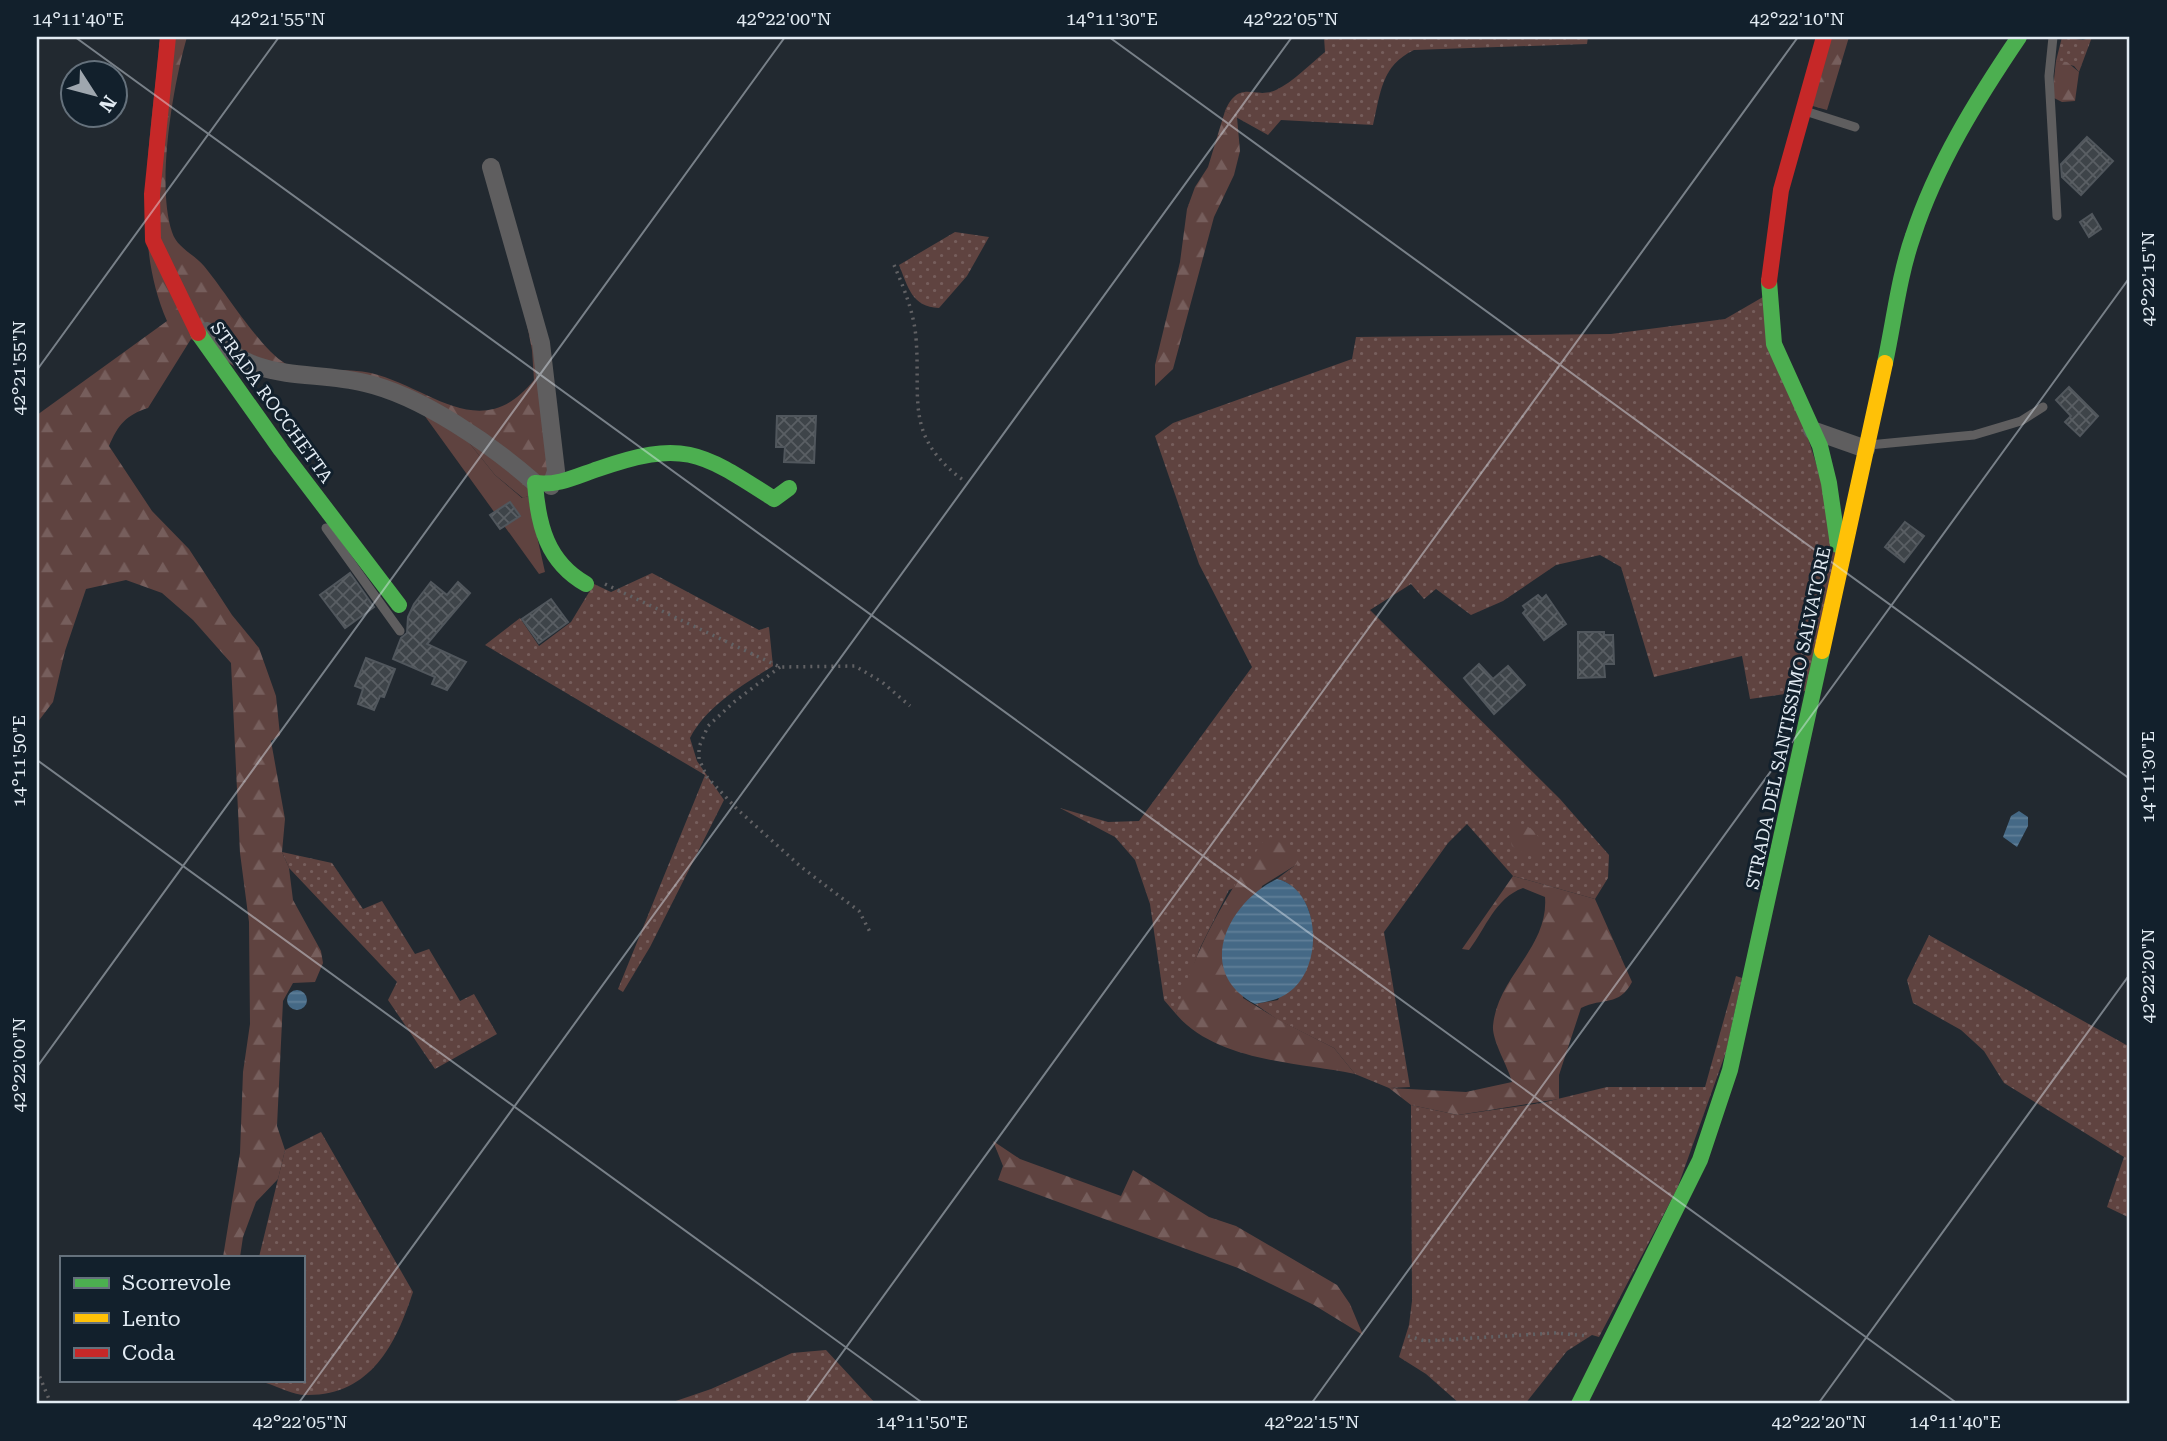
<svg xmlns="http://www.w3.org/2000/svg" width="2167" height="1441" font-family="'Roboto Serif',serif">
  <defs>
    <pattern id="grass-dots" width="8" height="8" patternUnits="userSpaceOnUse" patternTransform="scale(1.75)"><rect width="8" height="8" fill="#5f4340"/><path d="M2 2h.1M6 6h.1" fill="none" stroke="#765e5c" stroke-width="1.8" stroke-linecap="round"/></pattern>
    <pattern id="forest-firs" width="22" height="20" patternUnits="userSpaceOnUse" patternTransform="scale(1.75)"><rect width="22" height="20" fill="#5f4340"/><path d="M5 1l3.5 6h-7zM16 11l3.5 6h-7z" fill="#765e5c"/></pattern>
    <pattern id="water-rules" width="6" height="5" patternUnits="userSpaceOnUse" patternTransform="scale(1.75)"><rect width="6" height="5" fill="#456986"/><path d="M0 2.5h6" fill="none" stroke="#607f98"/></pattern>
    <pattern id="building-cross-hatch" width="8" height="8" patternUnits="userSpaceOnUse" patternTransform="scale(1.75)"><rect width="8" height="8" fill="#3e4449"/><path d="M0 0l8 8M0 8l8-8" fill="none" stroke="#5a5f64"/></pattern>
  </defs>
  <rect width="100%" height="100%" fill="#222930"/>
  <path fill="url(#grass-dots)" d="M1324 37H1588L1587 44 1414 50C1381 66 1381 92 1373 125L1281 120 1268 135 1225 111C1240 78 1254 100 1276 90 1293 82 1310 64 1325 52Z
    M2062 37 2083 40 2092 37 2079 72 2074 66 2056 61Z
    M955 232 989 237 967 276 939 308C912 307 908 287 899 265Z
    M1763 297 1821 479 1837 557 1812 690 1750 699 1742 656 1654 677 1621 567 1600 555 1556 565 1503 601 1471 615 1436 589 1424 599 1411 584 1370 610 1560 799 1609 855 1608 878 1595 899 1513 876 1467 824 1448 843 1384 932 1410 1087 1389 1088 1355 1074 1334 1048 1278 1020 1255 1004 1278 1000C1296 967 1329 929 1299 894 1291 885 1288 882 1277 879L1298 863 1229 890 1200 948 1176 1014 1164 1000 1150 904 1135 860 1115 837 1060 808 1108 822 1139 821 1252 667 1199 564 1155 436 1173 423 1352 359 1356 337 1611 334 1725 319Z
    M652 573 759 630 769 627 773 666C741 686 707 706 690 738L697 761 724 800 650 947 623 992 618 989 705 775 485 645 520 618 539 646 571 622 594 584 611 592Z
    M282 852 332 863 363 909 382 901 415 954 429 949 460 1001 474 994 497 1034 435 1069 388 1000 397 982 289 868Z
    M1929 935 2130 1047V1218L2107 1207 2124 1157 2004 1083 1984 1051 1961 1030 1913 1003 1907 980Z
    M1736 976 1742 978 1726 1052 1677 1189 1599 1337 1592 1335 1567 1351 1525 1404H1460L1426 1374 1399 1357 1409 1325 1412 1301 1411 1105 1458 1115 1541 1103 1607 1087H1705Z
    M321 1132 413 1292C396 1344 371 1395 308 1395 295 1396 279 1387 266 1383L264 1380H303V1257H259L285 1150Z
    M826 1350 876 1404H667L711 1389 792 1353Z"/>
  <path fill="url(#forest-firs)" d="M160 37H187C173 85 156 185 172 232 177 248 194 254 204 266 225 291 260 349 286 364 301 372 351 368 371 373 430 387 481 446 534 380L532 350 522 299 560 439 542 491 523 498 495 475 462 434 396 396 258 363 237 368 191 339 148 408C126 415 118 425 109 446L152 511 189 549 232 615 259 648 276 696 280 735 271 741 285 819 282 852 289 868 293 900 321 951 323 963 315 982 293 983 283 1001 277 1126 285 1150 278 1179 256 1202 243 1237 240 1257H223L240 1153 243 1072 250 1024 249 922 240 853 231 663 193 620 162 593 126 580 86 589 65 651 53 702 37 723V415L167 321C129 235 153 128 160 37Z
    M1829 37H1849L1827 110 1809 105Z
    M2056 61 2067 62 2079 72 2075 101 2062 102 2052 97Z
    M1225 111 1237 117 1240 151 1234 175 1214 217 1173 369 1155 386V365L1180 262 1187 209 1195 187 1208 167Z
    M1518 823C1532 826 1544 838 1542 852 1530 858 1522 853 1512 846L1507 828Z
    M1271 837 1291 849 1299 863 1262 886 1243 998 1279 1020 1334 1048 1355 1074C1298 1062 1217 1062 1176 1014 1194 950 1227 894 1264 840Z
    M1513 876 1595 899 1632 982C1619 1007 1603 997 1581 1008L1559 1075V1099L1458 1115 1411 1105 1389 1088 1466 1092 1512 1082C1508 1066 1492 1041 1493 1026 1497 977 1549 948 1545 897L1523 888C1495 898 1486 928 1469 950L1462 949Z
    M993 1141 1020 1159 1121 1196 1133 1170 1209 1217 1236 1226 1337 1285 1350 1304 1363 1335 1314 1305 1238 1268 998 1180 1003 1166Z"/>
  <path fill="#5f4340" d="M419 408 462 434 495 475 522 498 528 496 545 572 539 574Z"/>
  <path fill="url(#water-rules)" d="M2019 811 2028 817V826L2017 847 2003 837 2011 816Z
    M1277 879C1319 889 1324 960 1294 988 1282 999 1271 1001 1255 1004 1194 972 1227 903 1277 879Z
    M287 1000a10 10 0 1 1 20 0a10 10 0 1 1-20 0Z"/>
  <path fill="url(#building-cross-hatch)" stroke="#51575d" stroke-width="2" d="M2087 137 2113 161 2081 195 2062 177 2061 164Z
    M2092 214 2101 229 2089 237 2080 222Z
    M2069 387 2098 416 2080 436 2065 422 2071 416 2056 400Z
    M777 416H816L814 463 784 462 785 447H776Z
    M510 502 520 516 500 529 490 515Z
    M1905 522 1924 536 1904 562 1885 547Z
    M350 573 374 607 345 628 320 595Z
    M431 582 447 595 458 582 470 593 427 644 466 662 447 690 432 684 435 677 393 659 401 638 407 633 408 617 414 604Z
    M1538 595 1542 599 1546 595 1566 624 1544 640 1523 613 1526 610 1523 606Z
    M551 599 568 622 539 643 522 619Z
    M1578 632H1604V635H1613L1614 664H1604L1605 677 1578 678Z
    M366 658 395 669 384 697 380 696 374 710 358 704 363 689 355 686Z
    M1479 664 1493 679 1508 666 1525 685 1494 714 1464 678Z"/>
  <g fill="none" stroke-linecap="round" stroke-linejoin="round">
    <path stroke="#616164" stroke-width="3.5" stroke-dasharray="2 5" stroke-linecap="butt" d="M894 265C904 288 914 313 916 338 921 400 904 436 963 480
      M605 584 780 667 855 666 882 682 910 706
      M780 667 734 702 708 726 699 747V759L707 777 737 809 800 866 859 911 870 932
      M1408 1336 1425 1341 1555 1333 1589 1336
      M37 1370 51 1404"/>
    <path stroke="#5f5e5f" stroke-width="9" d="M2053 37 2049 76 2057 216
      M1805 111 1855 127
      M1869 445 1974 435 2021 421 2043 407
      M326 528 400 631"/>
    <path stroke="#5f5e5f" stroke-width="18" d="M491 167 541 343 556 471 551 486
      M207 331C253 385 307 369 365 383 422 396 492 445 535 483
      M1812 430 1866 449"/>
    <path stroke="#4caf50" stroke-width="16" d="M1769 281 1774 344 1820 446 1829 483 1838 545
      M198 333 281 450 399 605
      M1885 363C1894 321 1899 276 1913 236 1936 165 1977 99 2019 37
      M586 584C547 562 538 525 535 483 558 486 577 476 598 469 684 439 701 452 774 499L789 488
      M1579 1404 1700 1160 1730 1070 1822 651"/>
    <path stroke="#ffc107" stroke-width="16" d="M1822 651 1885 363"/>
    <path stroke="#c62828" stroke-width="16" d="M168 37 152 194 153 240 198 333
      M1769 281 1781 190 1824 37"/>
  </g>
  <path fill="none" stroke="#e2ebf3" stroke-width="2" stroke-opacity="0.45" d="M75 37 1958 1404M1109 37 2130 779M37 370 279 37M37 760 924 1404M37 1067 785 37M298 1404 1292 37M805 1404 1798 37M1311 1404 2130 277M1818 1404 2130 974"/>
  <g text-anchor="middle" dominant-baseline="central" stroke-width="6" stroke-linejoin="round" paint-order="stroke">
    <g font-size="18" fill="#e2ebf3" stroke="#12202c">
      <text transform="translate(272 402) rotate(54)">STRADA ROCCHETTA</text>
      <text transform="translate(1788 718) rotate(-78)">STRADA DEL SANTISSIMO SALVATORE</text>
    </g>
  </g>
  <rect width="2167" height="1441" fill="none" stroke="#12202c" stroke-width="77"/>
  <rect x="60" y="1256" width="245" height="126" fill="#12202c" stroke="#65717c" stroke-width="2"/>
  <rect x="74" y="1278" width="35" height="10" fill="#4caf50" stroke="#65717c" stroke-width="2"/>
  <text x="122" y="1290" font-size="21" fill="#e2ebf3">Scorrevole</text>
  <rect x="74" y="1313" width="35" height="10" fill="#ffc107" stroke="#65717c" stroke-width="2"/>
  <text x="122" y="1326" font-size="21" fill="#e2ebf3">Lento</text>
  <rect x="74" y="1348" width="35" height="10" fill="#c62828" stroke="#65717c" stroke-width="2"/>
  <text x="122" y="1360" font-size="21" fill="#e2ebf3">Coda</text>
  <g transform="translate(94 94) rotate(126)"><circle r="33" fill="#12202c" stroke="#65717c" stroke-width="2"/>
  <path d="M0-5L12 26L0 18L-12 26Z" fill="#9fa7af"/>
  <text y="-10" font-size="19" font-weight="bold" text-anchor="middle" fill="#e2ebf3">N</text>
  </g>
  <rect x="38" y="38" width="2090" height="1364" fill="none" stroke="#e2ebf3" stroke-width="2.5"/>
  <g font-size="18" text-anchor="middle" fill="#e2ebf3">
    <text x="78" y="25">14°11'40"E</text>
    <text x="278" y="25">42°21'55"N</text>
    <text x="784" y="25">42°22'00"N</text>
    <text x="1112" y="25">14°11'30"E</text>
    <text x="1291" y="25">42°22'05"N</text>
    <text x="1797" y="25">42°22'10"N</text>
    <text transform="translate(2148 279) rotate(-90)" y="6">42°22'15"N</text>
    <text transform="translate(19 368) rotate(-90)" y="6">42°21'55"N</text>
    <text transform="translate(19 761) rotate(-90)" y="6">14°11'50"E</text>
    <text transform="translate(2148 777) rotate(-90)" y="6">14°11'30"E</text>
    <text transform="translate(2148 976) rotate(-90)" y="6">42°22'20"N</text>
    <text transform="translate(19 1065) rotate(-90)" y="6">42°22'00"N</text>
    <text x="300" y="1428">42°22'05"N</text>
    <text x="922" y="1428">14°11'50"E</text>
    <text x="1312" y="1428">42°22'15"N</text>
    <text x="1819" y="1428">42°22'20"N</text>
    <text x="1955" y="1428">14°11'40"E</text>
  </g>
</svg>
